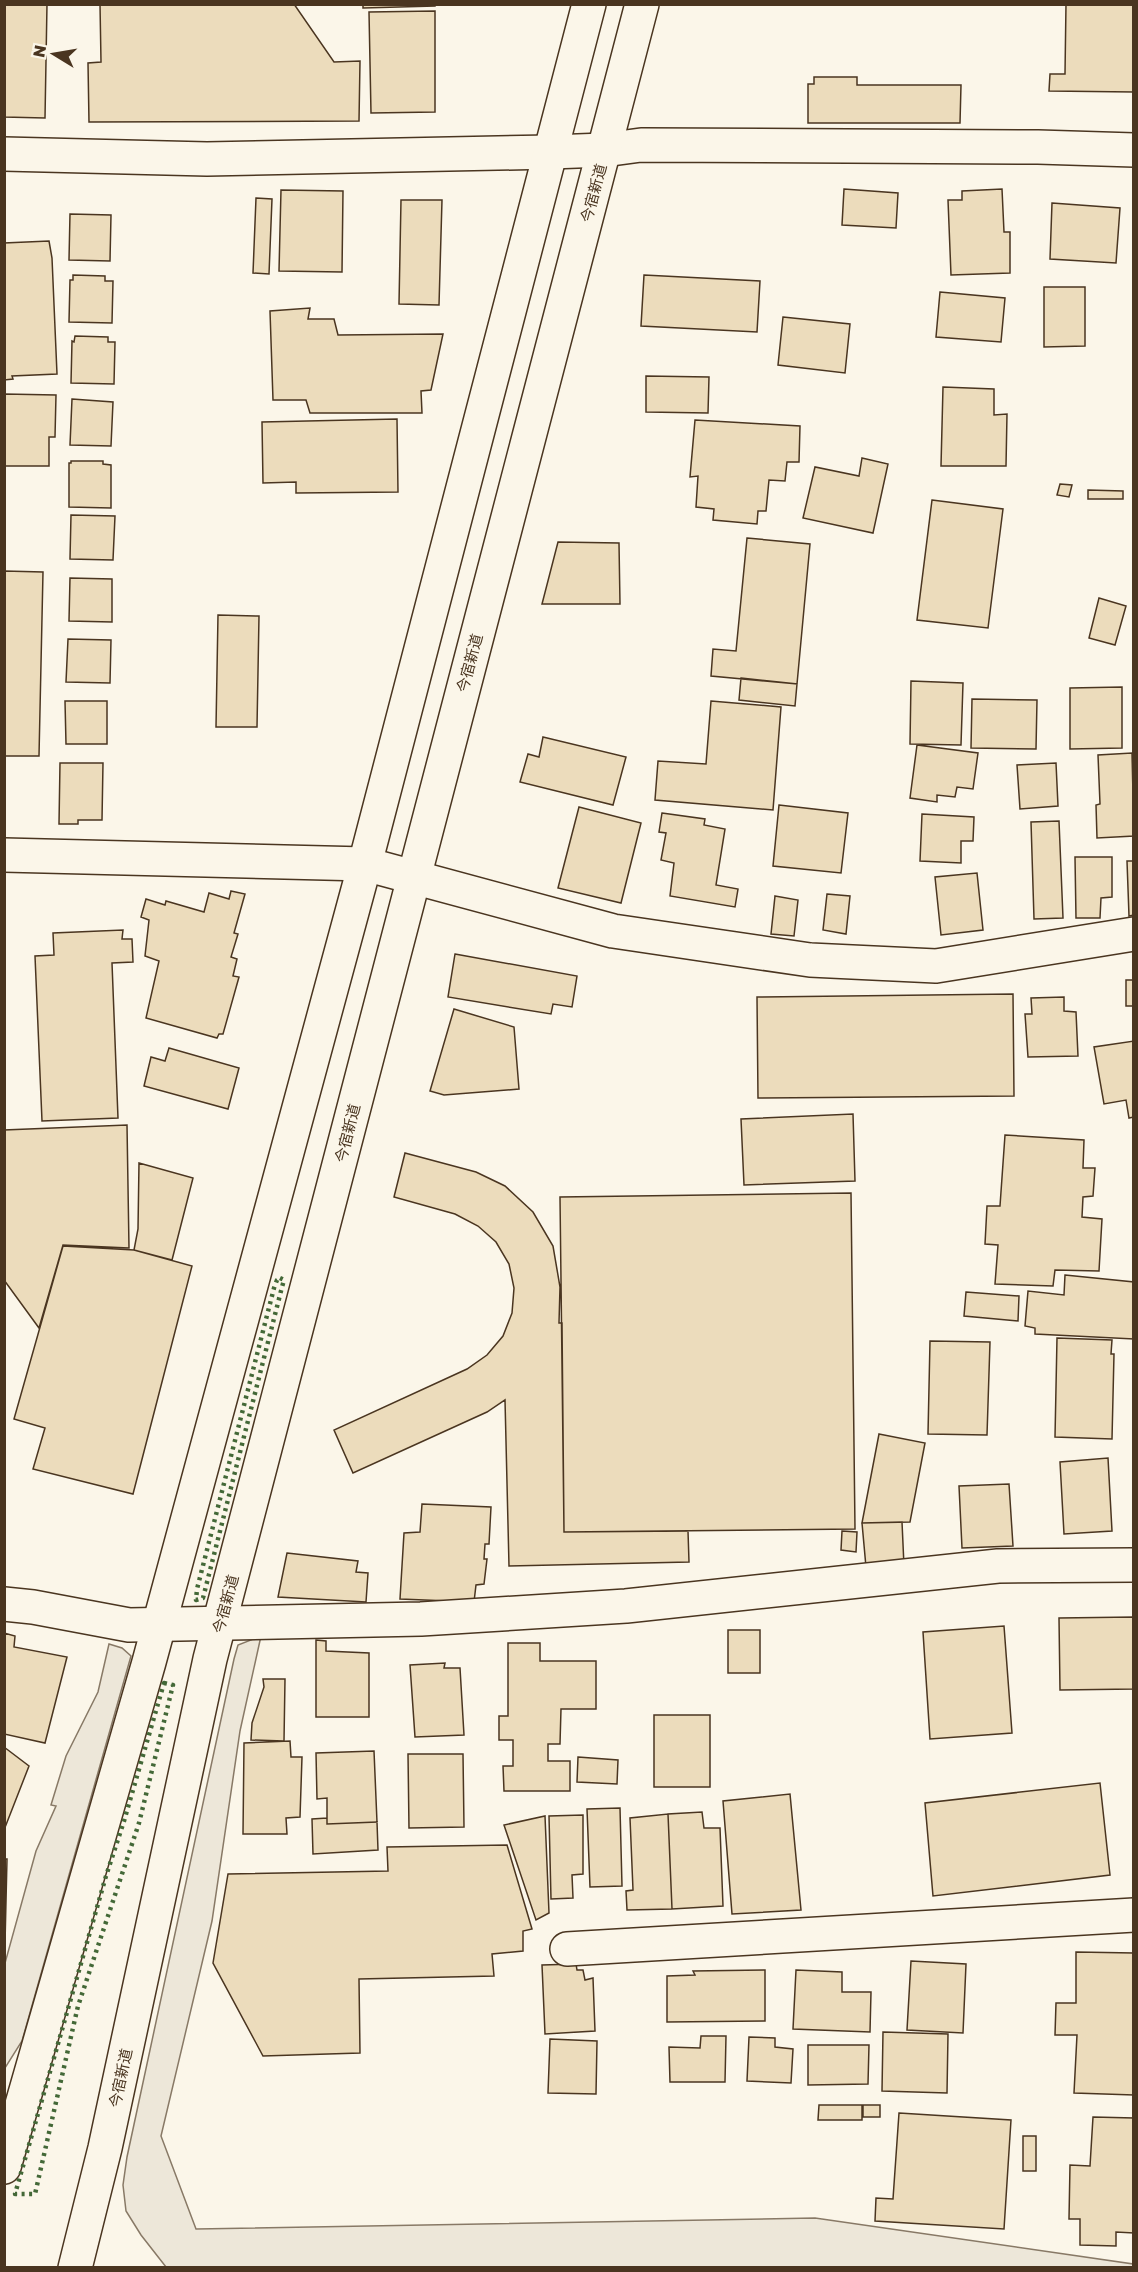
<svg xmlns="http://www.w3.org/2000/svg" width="1138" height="2272" font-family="'Golos Text','Noto Sans JP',sans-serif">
  <rect width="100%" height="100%" fill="#fbf6e9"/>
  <path fill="#ede7d9" stroke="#887966" stroke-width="1.5" d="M261 1636 240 1731 212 1921 161 2136 196 2229 815 2218 1133 2264V2267H166L141 2235 126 2211 123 2185 127 2157 234 1659 238 1645Z
    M109 1644 122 1648 131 1656 22 2041 5 2068V1963L36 1851 56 1806 51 1805 66 1756 98 1692Z"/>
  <path fill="#ecdcbc" stroke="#4a3520" stroke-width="1.5" d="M4 4H47L45 118 4 117Z
    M100 4H294L334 62 360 61 359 121 89 122 88 63 101 62Z
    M363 4H435V6L363 8Z
    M1066 4H1134V92L1049 91 1050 74H1065Z
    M435 11V112L371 113 369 12Z
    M814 77H857V85H961L960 123H808V84H814Z
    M844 189 898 193 896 228 842 225Z
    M1002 189 1004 232H1010V273L951 275 948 200H962V191Z
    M281 190 343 191 342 272 279 271Z
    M256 198 272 199 269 274 253 273Z
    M401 200H442L439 305 399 304Z
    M1052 203 1120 208 1116 263 1050 259Z
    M70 214 111 215 110 261 69 260Z
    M49 241 52 258 57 374 12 376 13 379 4 380V243Z
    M73 275 105 276V281H113L112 323 69 322 70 280H73Z
    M644 275 760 281 757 332 641 326Z
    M1044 287H1085V346L1044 347Z
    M940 292 1005 298 1001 342 936 337Z
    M310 308 308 319H334L338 335 443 334 431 390 421 391 422 413H310L306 400H273L270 311Z
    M783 317 850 324 845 373 778 365Z
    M75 336 108 337V342H115L114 384 71 383 72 341 74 342Z
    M646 376 709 377 708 413 646 412Z
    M943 387 994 389V415L1007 414 1006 466H941Z
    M4 394 56 395 55 437H49V466H4Z
    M72 399 113 402 111 446 70 445Z
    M397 419 398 492 296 493V482L263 483 262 422Z
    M695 420 800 426 799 462H787L785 481 769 480 766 511H758L757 524 713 520 714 509 696 507 698 476 690 477Z
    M862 458 888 464 873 533 803 518 815 467 859 476Z
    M71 461H103V464L111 465V508L69 507V463H71Z
    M1060 484 1072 485 1069 497 1057 495Z
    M1088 490 1123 491V499H1088Z
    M932 500 1003 509 988 628 917 620Z
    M71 515 115 516 113 560 70 559Z
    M747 538 810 544 797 684 711 676 713 649 736 651Z
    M558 542 619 543 620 604H542Z
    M4 571 43 572 39 756H4Z
    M70 578 112 579V622L69 621Z
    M1099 598 1126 606 1115 645 1089 638Z
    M218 615 259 616 257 727H216Z
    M68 639 111 640 110 683 66 682Z
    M741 678 797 684 795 706 739 700Z
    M911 681 963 683 961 745 910 744Z
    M1122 687V748L1070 749V688Z
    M972 699 1037 700 1036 749 971 748Z
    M65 701H107V744H66Z
    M711 701 781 707 773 810 655 800 658 761 706 764Z
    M543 737 626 757 613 805 520 782 528 754 539 757Z
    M917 745 978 753 973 789 957 787 955 797 937 795V802L910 798Z
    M1132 753 1134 836 1097 838 1096 805 1100 804 1098 755Z
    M60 763H103L102 820H78V824H59Z
    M1056 763 1058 806 1020 809 1017 765Z
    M779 805 848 813 841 873 773 866Z
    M579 807 641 823 621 903 558 888Z
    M662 813 705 819 704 825 725 829 716 885 738 889 735 907 670 896 674 863 661 860 666 833 659 832Z
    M922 814 974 817 973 841H961V863L920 861Z
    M1059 821 1063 918 1034 919 1031 822Z
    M1075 857H1112V897L1101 898 1100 918H1076Z
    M1127 861H1134V915L1129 916Z
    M977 873 983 930 941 935 935 877Z
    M231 891 245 894 234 933 238 934 231 957 237 959 233 976 239 977 223 1034H219L217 1038 146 1018 159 961 145 956 149 920 141 917 146 899 165 905 166 901 204 912 209 893 229 899Z
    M827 894 850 896 846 934 823 930Z
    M775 896 798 900 794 936 771 934Z
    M123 930 122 939H132L133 962 112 963 118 1118 42 1121 35 956 54 955 53 933Z
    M455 954 577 976 572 1007 553 1004 551 1014 448 997Z
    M1126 980H1134V1006H1126Z
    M1013 994 1014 1096 758 1098 757 997Z
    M1064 997V1011L1076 1012 1078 1056 1028 1057 1025 1014H1032L1031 998Z
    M454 1009 514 1027 519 1089 444 1095 430 1091Z
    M1134 1041V1117L1129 1118 1126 1100 1104 1104 1094 1047Z
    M169 1048 239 1068 228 1109 144 1086 151 1057 165 1061Z
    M853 1114 855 1181 744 1185 741 1119Z
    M127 1125 129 1248 63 1245 39 1328 4 1280V1130Z
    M1005 1135 1084 1140 1083 1168H1095L1093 1196 1083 1197 1082 1217 1102 1219 1099 1271 1055 1270 1053 1286 995 1284 998 1245 985 1244 987 1206H1000Z
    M405 1153 476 1172 505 1186 533 1212 553 1246 560 1287 559 1323H562L564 1532 688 1531 689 1562 509 1566 505 1400 487 1412 353 1473 334 1430 467 1369 487 1355 503 1336 512 1313 514 1288 509 1264 496 1242 478 1226 455 1214 394 1197Z
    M139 1163 193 1178 172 1260 134 1250 138 1229Z
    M851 1193 855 1529 564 1532 560 1197Z
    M63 1246 134 1250 192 1266 133 1494 33 1469 45 1428 14 1419Z
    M1065 1275 1134 1282V1339L1035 1334V1328L1025 1326 1028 1291 1064 1295Z
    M966 1292 1019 1296 1018 1321 964 1316Z
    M1057 1338 1112 1340 1111 1354H1114L1112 1439 1055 1437Z
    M930 1341 990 1342 987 1435 928 1434Z
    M879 1434 925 1443 910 1522 862 1523Z
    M1108 1458 1112 1531 1064 1534 1060 1462Z
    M1009 1484 1013 1546 962 1548 959 1486Z
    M422 1504 491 1507 489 1544H485L484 1559H487L484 1584 476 1585 474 1602 400 1599 404 1533 420 1532Z
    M902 1522 904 1566 866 1567 862 1523Z
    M842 1531 857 1532 856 1552 841 1550Z
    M287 1553 358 1561 356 1572 368 1573 366 1602 278 1597Z
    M1134 1617V1689L1060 1690 1059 1618Z
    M1004 1626 1012 1733 930 1739 923 1632Z
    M728 1630H760V1673H728Z
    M4 1633 15 1636 14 1647 67 1657 45 1743 4 1734Z
    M316 1640 326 1641V1651L369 1653V1717H316Z
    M508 1643H540V1661H596V1709H561L560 1744H548V1761H570V1791H504L503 1766H513V1740H499V1716H508Z
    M445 1663 444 1668H460L464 1735 415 1737 410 1665Z
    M263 1679H285L284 1741 251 1740 252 1723 264 1687Z
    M654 1715H710V1787H654Z
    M290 1741 291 1757H302L300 1817 286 1818 287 1834H243L244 1743Z
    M4 1747 29 1766 4 1830Z
    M374 1751 377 1822 327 1824V1798L317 1799 316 1753Z
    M408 1754H463L464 1827 409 1828Z
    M578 1757 618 1760 617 1784 577 1782Z
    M1100 1783 1110 1875 933 1896 925 1803Z
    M790 1794 801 1910 732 1914 723 1801Z
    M620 1808 622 1886 590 1887 587 1809Z
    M702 1812 704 1828H720L723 1906 672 1909 668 1814Z
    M668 1814 672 1909 627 1910 626 1891 633 1890 630 1818Z
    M583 1815V1874L572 1875 573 1898 551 1899 549 1816Z
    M545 1816 549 1913 536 1920 504 1825Z
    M327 1818V1824L377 1822 378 1850 313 1854 312 1819Z
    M507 1845 532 1929 523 1931V1951L492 1954 494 1976 359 1979 360 2053 263 2056 213 1963 228 1874 388 1871 387 1847Z
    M4 1859H7L5 1944H4Z
    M1076 1952 1134 1953V2095L1074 2093 1077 2035H1055L1056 2003H1076Z
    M911 1961 966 1964 963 2033 907 2030Z
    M576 1964 577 1970H583L585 1980 593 1978 595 2031 545 2034 542 1965Z
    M765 1970V2021L667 2022V1976L695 1975 693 1971Z
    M796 1970 842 1972V1992H871L870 2032 793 2029Z
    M883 2032 948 2034 947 2093 882 2091Z
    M701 2036H726L725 2082H670L669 2047 700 2048Z
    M749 2037 775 2038V2047L793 2049 791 2083 747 2081Z
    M550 2039 597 2041 596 2094 548 2093Z
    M808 2045H869L868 2084 808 2085Z
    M819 2105H862V2120H818Z
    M863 2105H880V2117H863Z
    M899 2113 1011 2120 1004 2229 875 2221 876 2198 893 2199Z
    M1093 2117 1134 2118V2233L1116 2232V2246L1080 2245V2219H1069L1070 2165 1090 2166Z
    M1023 2136H1036V2171H1023Z"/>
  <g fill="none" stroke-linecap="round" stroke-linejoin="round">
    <g stroke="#4a3520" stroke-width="36">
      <path id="minor" d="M4 154 207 159 551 152 604 150 641 145 1038 147 1134 150
        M4 855 365 864 613 931 810 960 936 966 1134 934
        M4 1604 33 1607 129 1625 421 1619 626 1606 998 1566 1134 1565
        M567 1949 1134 1915"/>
    </g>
    <g stroke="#4a3520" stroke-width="36">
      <path id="trunk" d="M4 2167 149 1662 365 864 589 4
        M75 2268 105 2148 210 1659 642 4"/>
    </g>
    <use href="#minor" stroke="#fbf6e9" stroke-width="33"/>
    <use href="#trunk" stroke="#fbf6e9" stroke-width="33"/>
    <path stroke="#436837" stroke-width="4.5" stroke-dasharray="3 4.5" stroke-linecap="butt" d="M280 1278 284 1280 282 1287 203 1598 196 1600 197 1589 274 1288 277 1280Z
      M164 1683 173 1685 139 1823 78 2006 35 2194H15L106 1876 124 1821Z"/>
  </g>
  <g text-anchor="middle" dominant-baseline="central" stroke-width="4.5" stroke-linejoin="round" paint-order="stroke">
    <g font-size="15" fill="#4a3520" stroke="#fbf6e9">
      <text transform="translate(593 193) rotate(-75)">今宿新道</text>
      <text transform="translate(469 663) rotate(-75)">今宿新道</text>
      <text transform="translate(347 1133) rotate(-76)">今宿新道</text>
      <text transform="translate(225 1604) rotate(-75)">今宿新道</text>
      <text transform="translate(120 2078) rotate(-78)">今宿新道</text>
    </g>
  </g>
  <rect width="1138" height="2272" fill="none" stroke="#4a3520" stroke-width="12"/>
  <g transform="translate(54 54) rotate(281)" stroke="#fbf6e9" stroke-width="4.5" paint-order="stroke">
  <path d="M0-4.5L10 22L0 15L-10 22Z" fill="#4a3520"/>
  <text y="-9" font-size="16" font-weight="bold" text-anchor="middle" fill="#4a3520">N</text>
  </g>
</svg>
